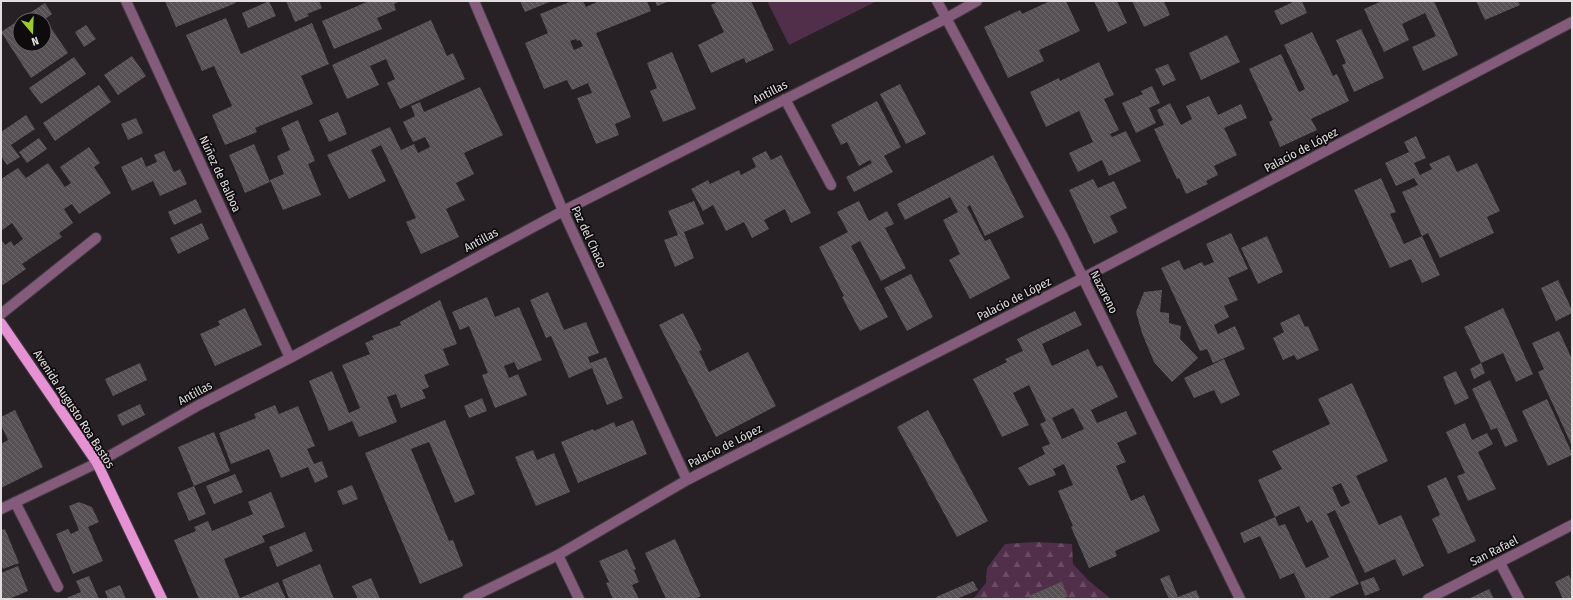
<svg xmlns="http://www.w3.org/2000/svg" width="1573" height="600" font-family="'Fira Sans Condensed',sans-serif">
  <defs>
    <pattern id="forest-firs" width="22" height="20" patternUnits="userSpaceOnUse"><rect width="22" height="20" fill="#512f4a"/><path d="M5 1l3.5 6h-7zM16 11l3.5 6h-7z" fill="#6a4d64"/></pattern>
    <pattern id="building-back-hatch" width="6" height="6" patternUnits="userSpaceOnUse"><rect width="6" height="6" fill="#575055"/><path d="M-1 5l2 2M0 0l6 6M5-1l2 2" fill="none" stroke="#6f696d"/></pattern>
  </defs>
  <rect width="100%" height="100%" fill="#272125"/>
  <path fill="url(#forest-firs)" d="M1037 542 1072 544 1073 564 1089 581 1110 598 973 599 986 583 987 568 1005 544Z"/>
  <path fill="#512f4a" d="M767 1H877L789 45Z"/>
  <path fill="url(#building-back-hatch)" fill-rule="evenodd" d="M165 1H235L236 3 176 27Z
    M269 1 276 16 248 28 242 13Z
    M286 1H319L322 8 307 14 309 16 295 22Z
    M369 1H400L394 4 396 10 377 18 382 29 334 49 322 21Z
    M520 1H552L525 12Z
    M572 1H583L586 7 599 1H647L651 11 596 33 631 117 615 124 619 135 596 144 577 98 592 93 588 83 572 90 567 80 544 89 525 43 548 33 540 14ZM576 39 577 41 580 40 583 46 574 50 570 41Z
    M655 1H670L657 6Z
    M719 1H751L774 50 746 63 744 58 711 73 698 45 724 32 711 5Z
    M1050 1H1066L1080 31 1039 50 1044 61 1008 78 984 27 1020 10 1022 14Z
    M1094 1H1117L1127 23 1108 32Z
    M1132 1H1164L1170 15 1144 27Z
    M1295 1H1302L1307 13 1281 25 1274 11Z
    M1382 1H1434L1458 55 1423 71 1412 47 1436 36 1425 13 1402 24 1409 40 1384 52 1364 9Z
    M1476 1H1518L1520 5 1485 20Z
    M45 3 52 14 45 19 68 53 31 78 1 32ZM20 20H44V44H20Z
    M226 18 241 54 312 23 329 64 301 76 313 104 255 128 257 132 225 145 212 115 232 106 214 66 202 71 186 35Z
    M431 20 447 56 453 53 465 79 400 109 387 83 395 79 386 59 370 66 379 85 347 99 332 65Z
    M86 25 96 39 84 47 75 32Z
    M1361 29 1384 78 1354 92 1342 65 1346 63 1336 40Z
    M1312 32 1333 76 1337 74 1349 101 1311 119 1317 130 1280 147 1269 122 1273 120 1249 69 1281 54 1299 92 1305 89 1284 45Z
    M1227 35 1240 62 1201 80 1189 53Z
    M672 52 696 109 663 122 650 91 657 88 647 63Z
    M132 56 146 76 118 95 104 75Z
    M74 57 86 74 41 104 29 88Z
    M1099 62 1114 95 1104 99 1119 130 1110 134 1112 137 1126 131 1141 161 1109 176 1102 160 1078 172 1069 153 1093 142 1079 111 1046 127 1030 92 1059 78 1060 81Z
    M1168 64 1176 80 1163 86 1155 69Z
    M900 84 926 134 906 144 880 94Z
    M99 85 111 102 55 141 43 123Z
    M1152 86 1160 103 1149 108 1156 123 1136 133 1122 103 1143 94 1141 91Z
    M480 87 503 135 464 153 474 174 456 183 465 200 446 209 459 237 421 254 406 222 416 218 381 145 371 150 386 181 349 199 327 155 390 127 401 150 414 144 418 153 430 147 425 137 413 142 403 122 415 116 411 106 420 102 424 112Z
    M1209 96 1218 115 1241 104 1247 118 1224 128 1237 155 1214 166 1218 175 1206 181 1208 184 1186 194 1179 178 1177 179 1154 129 1164 125 1157 110 1170 103 1181 125 1192 119 1186 106Z
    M877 101 901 147 884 156 893 172 854 192 846 177 872 163 870 160 859 166 847 142 841 145 831 125Z
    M338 112 347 134 329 142 319 120Z
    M26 115 35 129 11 145 20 157 7 165 1 156V132Z
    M136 118 143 133 128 140 121 124Z
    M298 120 315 161 308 164 321 195 283 210 270 180 284 174 277 156 290 150 281 128Z
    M1416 136 1426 158 1414 163 1420 175 1432 169 1429 164 1449 155 1457 172 1477 163 1500 211 1487 217 1494 233 1440 258 1428 233 1422 236 1402 192 1418 185 1414 178 1396 186 1385 163 1409 152 1404 142Z
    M39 138 47 149 27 163 19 152Z
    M254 144 270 182 245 193 229 155Z
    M89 147 100 163 94 167 111 193 79 214 72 204 64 209 73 223 59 233 62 237 22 264 26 269 3 285 1 283V239L5 245 11 241 14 246 23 239 12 223 1 231V179L18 168 26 178 48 163 65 187 71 183 60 167Z
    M164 151 174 172 180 169 187 184 160 196 153 181 132 191 121 167 142 157 146 167 157 162 154 155Z
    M766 151 771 160 781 155 811 213 791 223 785 209 764 220 769 229 752 238 744 222 726 231 713 205 703 211 691 189 708 180 710 184 739 170 741 175 756 167 752 158Z
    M993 155 1024 217 985 236 970 205 967 207 985 241 990 239 1010 278 970 299 949 260 960 254 943 220 958 212 950 197 905 220 897 204Z
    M1381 178 1396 212 1390 214 1404 244 1422 236 1440 275 1422 283 1411 259 1390 268 1354 190Z
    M1093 179 1098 188 1114 181 1127 208 1110 216 1118 232 1094 244 1069 190Z
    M196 199 202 212 174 225 168 212Z
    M694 201 704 224 684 232 694 258 675 267 664 240 678 235 668 211Z
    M859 201 869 221 887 211 894 224 885 228 906 268 881 281 860 241 851 246 888 317 860 331 842 297 844 296 819 247 848 232 837 212Z
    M202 223 209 239 178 254 170 238Z
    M1231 233 1248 269 1228 278 1238 300 1224 306 1229 317 1214 325 1218 334 1235 326 1245 349 1213 363 1207 349 1200 351 1161 268 1179 260 1184 270 1202 262 1204 266 1214 262 1206 244Z
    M1267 236 1283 272 1258 284 1241 248Z
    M911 274 933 317 907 331 884 288Z
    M1558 280 1572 310V313L1556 321 1541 288Z
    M1162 290 1160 312 1169 313V323L1181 326 1180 339 1198 358 1172 382 1154 362 1142 333 1136 312 1144 292Z
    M548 292 564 330 586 322 599 353 588 357 590 363 606 357 623 398 607 405 592 368 569 378 551 336 546 338 530 300Z
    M487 297 495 317 519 307 542 360 518 370 514 362 504 366 509 378 518 374 527 395 495 408 482 375 488 373 469 326 460 330 452 312Z
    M440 300 457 344 443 349 449 365 424 375 429 387 422 390 426 398 401 408 396 394 387 397 397 422 359 437 352 421 329 431 309 381 332 371 349 413 360 408 342 365 370 354 365 343 374 339 372 336 401 325 400 322Z
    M245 308 262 345 215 366 200 334 220 325 218 321Z
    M1503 308 1533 374 1516 382 1503 353 1481 363 1485 373 1474 379 1470 369 1481 363 1464 327Z
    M1075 311 1082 325 1042 344 1052 366 1088 349 1097 367 1102 365 1118 397 1091 410 1097 423 1126 411 1137 434 1117 443 1126 462 1116 466 1131 501 1144 495 1160 531 1115 551 1117 556 1089 568 1071 527 1073 526 1058 491 1073 485 1064 464 1053 469 1056 475 1029 486 1018 468 1045 454 1042 447 1050 444 1040 424 1046 421 1029 385 1013 393 1029 425 1002 437 973 379 1007 362 1005 359 1023 351 1017 339ZM1073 408 1084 429 1062 439 1052 418Z
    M683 313 702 350 699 351 709 372 748 352 776 406 716 437 659 325Z
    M1299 314 1305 327 1308 326 1319 350 1297 360 1294 355 1283 360 1273 338 1284 332 1280 323Z
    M1559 331 1572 359V446L1538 372 1544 369 1532 343Z
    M1224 359 1240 395 1221 404 1214 390 1194 398 1184 378Z
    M140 363 147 380 113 396 105 379Z
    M1456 371 1469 398 1455 405 1443 377Z
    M1490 380 1518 441 1505 447 1497 428 1491 430 1472 389Z
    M1352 383 1388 461 1356 476 1379 525 1401 515 1424 566 1403 576 1395 559 1365 573 1335 510 1327 514 1359 584 1326 599H1306L1294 573 1280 579 1260 536 1244 543 1240 533 1275 517 1258 480 1282 469 1272 451 1330 424 1318 399ZM1341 483 1350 503 1341 507 1332 487ZM1299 506 1307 523 1312 520 1329 557 1306 568 1285 524 1279 526 1275 517Z
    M482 398 487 411 469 418 464 406Z
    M1547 399 1572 453V455L1548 466 1522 411Z
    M140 404 145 415 122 426 117 415Z
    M275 405 279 414 298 406 315 446 307 449 314 464 322 461 328 477 315 483 308 467 281 478 269 449 231 464 219 433 256 418 254 414Z
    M15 410 43 467 1 488V444L8 440 1 425V417Z
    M928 410 988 521 957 537 897 427Z
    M445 420 475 494 455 503 429 442 411 449 449 541 453 540 463 566 420 584 365 453Z
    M633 420 647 454 578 483 561 442 593 429 594 431 614 422 616 427Z
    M1465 423 1472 440 1487 433 1493 444 1478 452 1496 489 1468 501 1457 476 1465 473 1446 432Z
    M214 432 230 471 194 486 178 447Z
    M533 450 537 460 554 453 570 492 536 506 515 457Z
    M235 474 243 492 214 504 206 486Z
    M1446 477 1476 541 1448 554 1432 519 1440 515 1427 486Z
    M352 485 358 499 343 505 337 491Z
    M194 486 206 514 189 521 177 493Z
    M271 492 285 527 262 536 265 542 224 559 240 598 278 582 286 599H199L174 540 196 531 194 527 208 521 212 531 253 514 248 502Z
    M79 502 92 507 99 522 88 527 103 561 73 574 56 534 68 529 71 534 79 530 69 506Z
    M5 529 19 563 3 569 1 563V530Z
    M305 532 313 551 277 567 269 547Z
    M675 539 701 596 694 599H666L645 553Z
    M627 549 636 569 634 570 639 582 632 585 639 599H613L606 583 609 582 599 561Z
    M320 564 334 599H289L282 580Z
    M18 566 28 591 9 599H3L1 593V573Z
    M1169 575 1178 597 1196 590 1200 599H1169L1160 579Z
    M1569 575 1572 581V599H1563L1555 582Z
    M89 576 99 599H64L81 592 76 581Z
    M1374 577 1380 590 1365 596 1360 582Z
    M371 578 380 599H358L352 586Z
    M973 581 978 590 959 598 960 599H937L936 597Z
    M1061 582 1068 596 1062 599H1030L1029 596Z
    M120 585 126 599H108L105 591Z
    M1489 589 1494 599H1468Z"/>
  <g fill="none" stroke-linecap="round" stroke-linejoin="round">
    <g stroke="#413b3f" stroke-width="12">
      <path id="minor" d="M126 1 290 358
        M474 1 563 211 687 480
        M937 1 1062 235 1240 599
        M785 99 831 185
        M1 314 96 238
        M15 502 58 587
        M1 509 97 463 199 405 290 358 563 211 945 19 977 1
        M558 555 579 599
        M1500 563 1519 599
        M468 599 558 555 687 480 1083 278 1572 22
        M1428 599 1572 525"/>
    </g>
    <g stroke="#413b3f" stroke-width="12">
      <path id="major" d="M1 323 97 463 162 599"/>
    </g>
    <use href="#minor" stroke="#845b7b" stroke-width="10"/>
    <use href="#major" stroke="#e791d5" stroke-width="10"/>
  </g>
  <g text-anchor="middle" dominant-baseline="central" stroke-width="3.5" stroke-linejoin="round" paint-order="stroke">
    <g font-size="12" fill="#e2dee0" stroke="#0e0b0d">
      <text transform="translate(770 92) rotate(-27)">Antillas</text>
      <text transform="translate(1301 150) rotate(-28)">Palacio de López</text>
      <text transform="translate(220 174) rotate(65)">Núñez de Balboa</text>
      <text transform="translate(589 237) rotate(65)">Paz del Chaco</text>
      <text transform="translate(481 240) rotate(-28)">Antillas</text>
      <text transform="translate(1104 292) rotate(63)">Nazareno</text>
      <text transform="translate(1014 299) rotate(-27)">Palacio de López</text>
      <text transform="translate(195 393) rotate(-28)">Antillas</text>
      <text transform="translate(74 409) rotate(57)">Avenida Augusto Roa Bastos</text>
      <text transform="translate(725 446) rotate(-27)">Palacio de López</text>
      <text transform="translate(1494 551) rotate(-27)">San Rafael</text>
    </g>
  </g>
  <rect width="1573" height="600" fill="none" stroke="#e2dee0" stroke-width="4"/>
  <g transform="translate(32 32) rotate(161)"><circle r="19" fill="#0e0b0d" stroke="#635f61"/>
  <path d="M0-3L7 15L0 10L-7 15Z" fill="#9eca2e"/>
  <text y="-6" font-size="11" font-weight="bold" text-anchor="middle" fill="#e2dee0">N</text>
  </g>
</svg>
